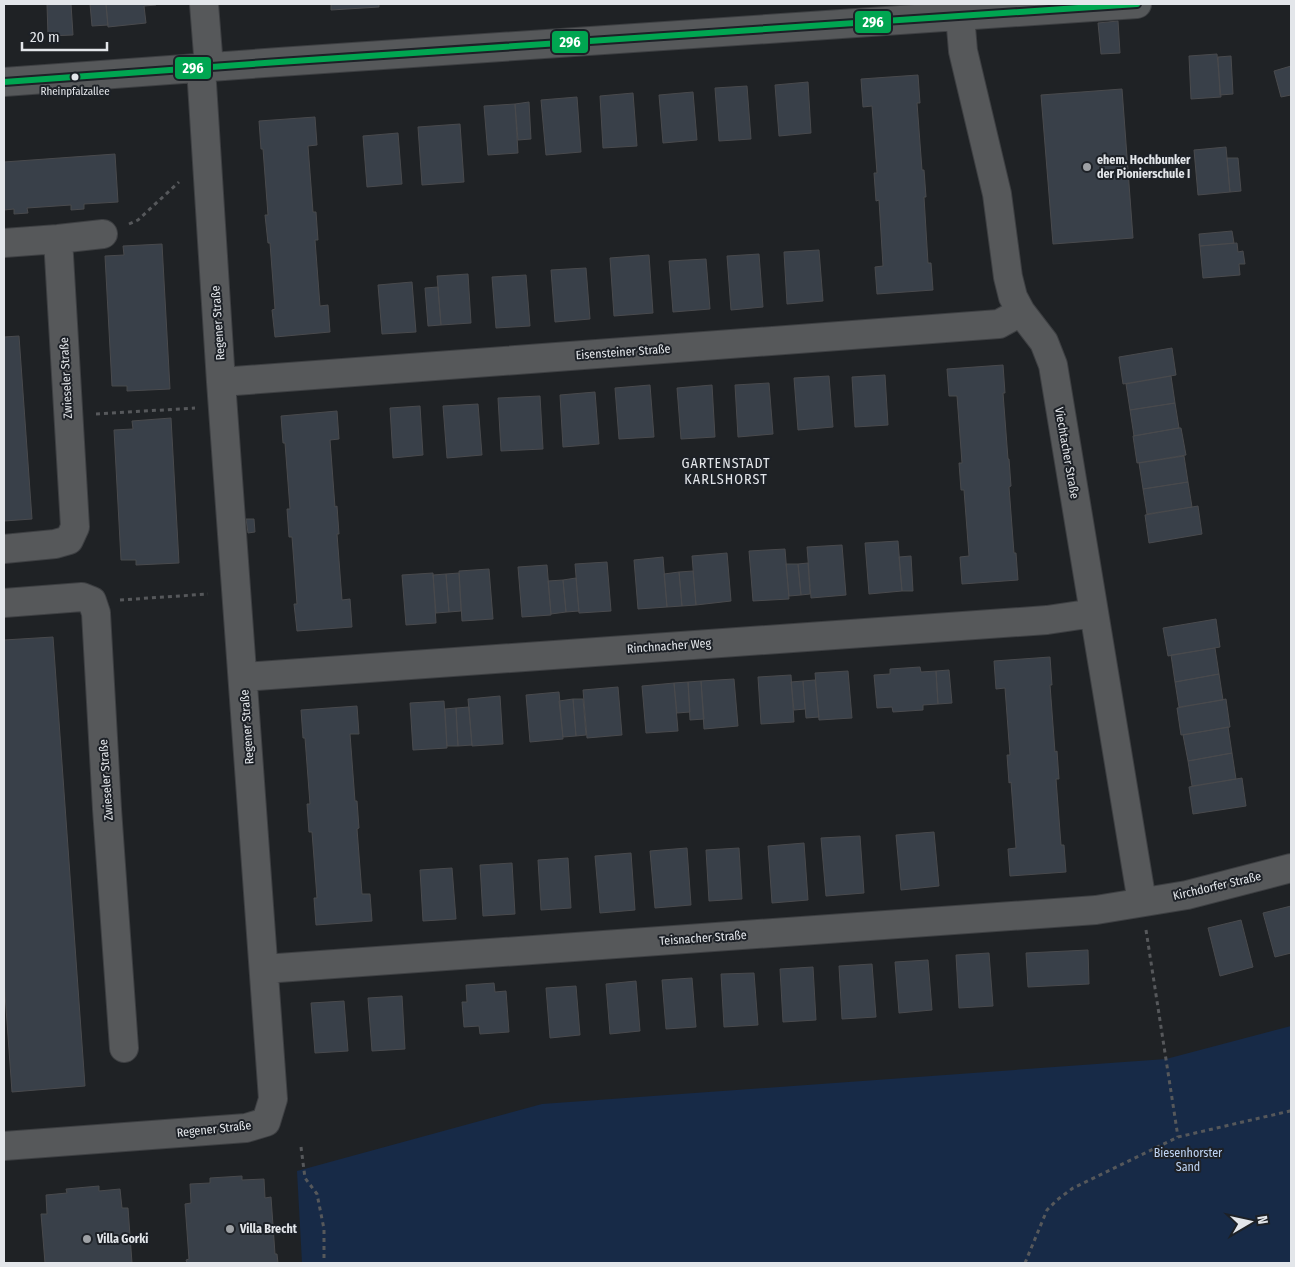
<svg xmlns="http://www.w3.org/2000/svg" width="1295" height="1267" font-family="'Fira Sans Condensed',sans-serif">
  <rect width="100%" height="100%" fill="#1f2225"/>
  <path fill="#172a47" d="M1291 1026V1263H302L297 1171 542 1104 1166 1059Z"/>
  <path fill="#394049" stroke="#494a4d" d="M47 4H71L73 35 48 36Z
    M90 4H106L108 25 92 26Z
    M106 4H156V5L144 6 146 23 108 27Z
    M331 4H379V7L331 10Z
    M1118 21 1120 53 1101 54 1098 23Z
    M1217 54 1221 97 1191 99 1189 56Z
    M1231 56 1233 94 1220 95 1218 57Z
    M1291 66V95L1281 97 1274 71Z
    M918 75 920 103H917L922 170H924L926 197H924L928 263H931L933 290 877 294 875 267 883 266 879 200 876 201 874 173H877L872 106 863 107 861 79Z
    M808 82 811 133 779 136 775 85Z
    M747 86 751 139 719 141 715 88Z
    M1122 89 1133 238 1053 244 1041 95Z
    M693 92 697 140 663 143 659 95Z
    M633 93 637 146 603 148 600 96Z
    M577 97 581 152 546 155 541 100Z
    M529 102 531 139 518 140 515 104Z
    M515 104 518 153 488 155 484 106Z
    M315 117 317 145 308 146 313 212H316L318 240H315L320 306 328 305 330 332 275 337 272 310 275 309 270 243H268L265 215H268L263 149H261L259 121Z
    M460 124 464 182 422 185 418 127Z
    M398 133 402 184 367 187 363 136Z
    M1226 147 1230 192 1198 195 1194 150Z
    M115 154 118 202 84 204V209L71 210V205L27 208 28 213 14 214V209L4 210V162Z
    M1227 158H1238L1241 191 1230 192Z
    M1232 231 1234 243 1200 246 1199 234Z
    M1237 243 1238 252 1243 251 1245 264H1239L1240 275 1203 278 1200 246Z
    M162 244 170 389 127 391V386H112L105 256 124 255 123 246Z
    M819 250 823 301 787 304 784 252Z
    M759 254 763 307 731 310 727 256Z
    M649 255 653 313 614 316 610 258Z
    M706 259 710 309 673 312 669 261Z
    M586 268 590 319 555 322 551 270Z
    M468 274 471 323 441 325 437 276Z
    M526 275 530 326 496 328 492 277Z
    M412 282 416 332 382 334 378 285Z
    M438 287 441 325 428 326 425 288Z
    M19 336 32 519 4 521V337Z
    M1172 348 1176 375 1123 384 1119 357Z
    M1003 365 1005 393H1003L1008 459H1009L1011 486 1009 487 1014 553H1016L1018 580 962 584 960 557 969 556 964 490H961L959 463H962L957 396H949L947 369Z
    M885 375 888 425 855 427 852 377Z
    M829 376 833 427 798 430 794 378Z
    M1171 376 1175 403 1130 410 1126 384Z
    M769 383 773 434 738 437 735 385Z
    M650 385 654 437 619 439 615 388Z
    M712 385 715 437 681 439 677 388Z
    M595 392 599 444 563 447 560 395Z
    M540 396 543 449 501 451 498 398Z
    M1175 403 1179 428 1134 436 1130 410Z
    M478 404 482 455 447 458 443 406Z
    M420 406 423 455 393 458 390 408Z
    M337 411 339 439 330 440 335 507 337 506 339 534H337L342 600 350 599 352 627 297 631 294 604H297L292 537H289L287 509H290L285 443H283L281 416Z
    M171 418 179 563 136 565V560H121L114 430 133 429 132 421Z
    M1179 428H1181L1186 455 1137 463 1133 436Z
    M1184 456 1188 482 1143 489 1139 463Z
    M1188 482 1192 507 1147 514 1143 489Z
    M1198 506 1202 534 1149 543 1145 515Z
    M246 519H254L255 532 248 533Z
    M898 541 902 591 869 594 865 543Z
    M842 545 846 595 811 598 807 547Z
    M785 549 789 599 753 601 749 551Z
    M727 553 731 601 696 605 692 556Z
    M911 556 913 591H902L899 557Z
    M663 557 667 607 638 609 634 560Z
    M607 562 611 611 579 613 575 564Z
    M808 563 810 594 801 595 798 564Z
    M786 564H798L801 595 789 596Z
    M547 565 551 615 522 617 518 567Z
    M489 569 493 619 462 621 459 571Z
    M693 571 696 605 682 606 679 572Z
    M679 572 682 606 667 607 664 574Z
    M433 573 436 623 406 625 402 575Z
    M459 573 461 611 449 612 446 574Z
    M446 574 449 612 436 613 433 575Z
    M576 578 579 611 566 612 563 580Z
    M563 580 566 612 551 614 548 581Z
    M1216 619 1220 647 1168 656 1163 628Z
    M53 637 85 1086 12 1092 4 980V640Z
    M1215 648 1219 674 1175 682 1171 655Z
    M1050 657 1052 685H1050L1055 752 1057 751 1059 779H1056L1061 845H1064L1066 872 1010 876 1008 849 1016 848 1011 782 1009 783 1007 755H1010L1005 688 996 689 994 661Z
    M920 667 921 672 936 671 938 704 923 705V710L893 712 892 707 877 708 874 675 890 674V669Z
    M949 670 952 703 938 704 936 671Z
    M848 671 852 718 819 720 815 673Z
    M1219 674 1223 700 1179 707 1175 682Z
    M791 675 794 722 761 724 758 677Z
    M734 679 738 726 704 729 701 681Z
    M815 680 819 717 806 718 803 681Z
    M701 681 704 719 690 720 688 682Z
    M803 681 805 709 794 710 791 682Z
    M688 682 690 712 677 713 674 683Z
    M674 683 678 731 646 733 642 686Z
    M618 687 622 735 587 738 583 690Z
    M559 692 563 739 530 742 526 695Z
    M500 696 503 744 472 746 468 699Z
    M573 699 576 736 563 737 559 701Z
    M573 699H583L586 735 576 736Z
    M1226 699 1230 727 1181 735 1177 708Z
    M444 701 447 748 413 750 410 703Z
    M357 706 359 734H350L355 801H357L359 828 357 829 362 894H370L372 921 316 925 314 898H317L312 832H309L307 804H310L305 738H303L301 710Z
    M469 707 472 745 458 746 456 708Z
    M456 708 458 746H447L445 709Z
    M1228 727 1232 753 1188 761 1183 735Z
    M1232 753 1236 779 1192 786 1188 761Z
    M1242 778 1246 806 1193 814 1189 787Z
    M934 832 939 886 901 890 896 835Z
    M860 836 864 893 826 896 821 838Z
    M804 843 808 900 772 903 768 846Z
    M687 848 691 905 655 908 650 851Z
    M739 848 742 899 709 901 706 850Z
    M631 853 635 910 600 913 595 856Z
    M568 858 571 908 541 910 538 860Z
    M512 863 515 914 483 916 480 865Z
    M452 868 456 919 423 921 420 870Z
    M1291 906V953L1275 957 1263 913Z
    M1241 920 1253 967 1220 976 1208 928Z
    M1088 950 1089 984 1028 987 1026 953Z
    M989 953 993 1006 959 1008 956 955Z
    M928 960 932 1010 899 1013 895 962Z
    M872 964 876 1017 842 1019 839 966Z
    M813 967 816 1020 783 1022 780 969Z
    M754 973 758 1025 724 1027 721 974Z
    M692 978 696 1027 666 1029 662 980Z
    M636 981 640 1031 610 1034 606 984Z
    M494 983 495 992 506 991 509 1032 480 1034 479 1026 464 1027 462 1002H467L466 985Z
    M576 986 580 1035 550 1038 546 988Z
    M402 996 405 1049 372 1051 368 998Z
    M344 1001 348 1051 315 1053 311 1003Z
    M242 1176V1180L264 1179 265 1198 271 1197 275 1254H277L278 1263H187L186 1260 189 1259 185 1204 191 1203 190 1184 210 1183V1178Z
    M99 1186V1191L120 1189 122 1208H128L132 1263H45L41 1214H47L46 1195 67 1193 66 1189Z"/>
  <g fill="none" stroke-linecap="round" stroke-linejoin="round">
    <g stroke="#3d3f42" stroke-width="30">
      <path id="minor" d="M204 4 209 67
        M960 15 963 51 997 194 1008 277 1013 297 1021 312 1044 342 1053 365 1142 902
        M4 82 279 62 1137 4
        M4 243 58 239 103 234
        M221 382 999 324 1021 312
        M4 549 55 544 69 540 75 527 58 239
        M4 603 82 597 92 601 96 613 107 809 124 1048
        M243 677 1047 620 1094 613
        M264 969 1096 910 1187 895 1291 868
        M4 1146 246 1128 266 1122 273 1099 221 382 201 68"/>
    </g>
    <path stroke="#56585b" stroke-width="3" stroke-dasharray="4 4" stroke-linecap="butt" d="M129 224 138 220 179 182
      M96 414 195 408
      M120 600 208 594
      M1146 930 1178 1137
      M301 1147 305 1178 317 1194 324 1229V1263
      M1025 1263 1047 1210 1057 1200 1073 1188 1178 1137 1290 1111 1291 1114"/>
    <use href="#minor" stroke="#56585a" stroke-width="28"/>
    <g stroke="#1d2127" stroke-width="10">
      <path id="bus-1" d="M4 82 279 62 1137 4"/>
    </g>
    <use href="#bus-1" stroke="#00a651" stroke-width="6"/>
  </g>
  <circle fill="#e3e6ea" stroke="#1d2127" stroke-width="2" cx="75" cy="77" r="4.5"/>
  <g fill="#9ea1a5" stroke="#1d2127" stroke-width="2">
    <circle cx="1087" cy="167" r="5"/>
    <circle cx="230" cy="1229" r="5"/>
    <circle cx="87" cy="1239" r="5"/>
  </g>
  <g text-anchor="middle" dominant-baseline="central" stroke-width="4" stroke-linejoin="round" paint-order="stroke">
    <g font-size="11" fill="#e3e6ea" stroke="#1d2127">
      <text x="75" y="91">Rheinpfalzallee</text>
    </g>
    <g font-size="12" font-weight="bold" fill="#e3e6ea" stroke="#1d2127" text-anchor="start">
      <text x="1097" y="160">ehem. Hochbunker<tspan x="1097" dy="14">der Pionierschule I</tspan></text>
      <text x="240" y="1229">Villa Brecht</text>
      <text x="97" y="1239">Villa Gorki</text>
    </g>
    <g font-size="12" fill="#e3e6ea" stroke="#1d2127">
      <text transform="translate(218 323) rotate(-94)">Regener Straße</text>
      <text transform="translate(623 352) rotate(-4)">Eisensteiner Straße</text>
      <text transform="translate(66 378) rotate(-93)">Zwieseler Straße</text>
      <text transform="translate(1067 453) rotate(80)">Viechtacher Straße</text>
      <text transform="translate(669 646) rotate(-4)">Rinchnacher Weg</text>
      <text transform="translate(247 727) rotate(-94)">Regener Straße</text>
      <text transform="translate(106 780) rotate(-94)">Zwieseler Straße</text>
      <text transform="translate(1217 886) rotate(-13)">Kirchdorfer Straße</text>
      <text transform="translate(703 938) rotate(-4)">Teisnacher Straße</text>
      <text transform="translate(214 1129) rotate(-6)">Regener Straße</text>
    </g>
    <g font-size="12" fill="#bfd4f4" stroke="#1d2127">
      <text x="1188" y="1153">Biesenhorster<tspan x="1188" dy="14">Sand</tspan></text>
    </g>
    <g font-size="14" letter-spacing="1" fill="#e3e6ea" stroke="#1d2127">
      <text x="726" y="463">GARTENSTADT<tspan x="726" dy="16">KARLSHORST</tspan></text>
    </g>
  </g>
  <g stroke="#1d2127" stroke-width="2">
    <rect x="854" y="10" width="38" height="24" rx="5" fill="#00a651"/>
    <rect x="551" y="30" width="38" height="24" rx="5" fill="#00a651"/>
    <rect x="174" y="56" width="38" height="24" rx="5" fill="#00a651"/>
  </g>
  <g font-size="14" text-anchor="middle" font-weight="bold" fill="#fff">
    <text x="873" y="27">296</text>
    <text x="570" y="47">296</text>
    <text x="193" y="73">296</text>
  </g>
  <rect width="1295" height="1267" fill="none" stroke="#e3e6ea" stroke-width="10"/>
  <g transform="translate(1250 1222) rotate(81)" stroke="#1d2127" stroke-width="4" paint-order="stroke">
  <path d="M0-4L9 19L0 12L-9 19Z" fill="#e3e6ea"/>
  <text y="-8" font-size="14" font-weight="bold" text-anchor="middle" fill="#e3e6ea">N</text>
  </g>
  <path d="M22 42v8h85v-8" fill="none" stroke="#e3e6ea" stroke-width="2.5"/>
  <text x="30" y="42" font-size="15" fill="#e3e6ea" stroke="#1d2127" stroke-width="4" paint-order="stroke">20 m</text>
</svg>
